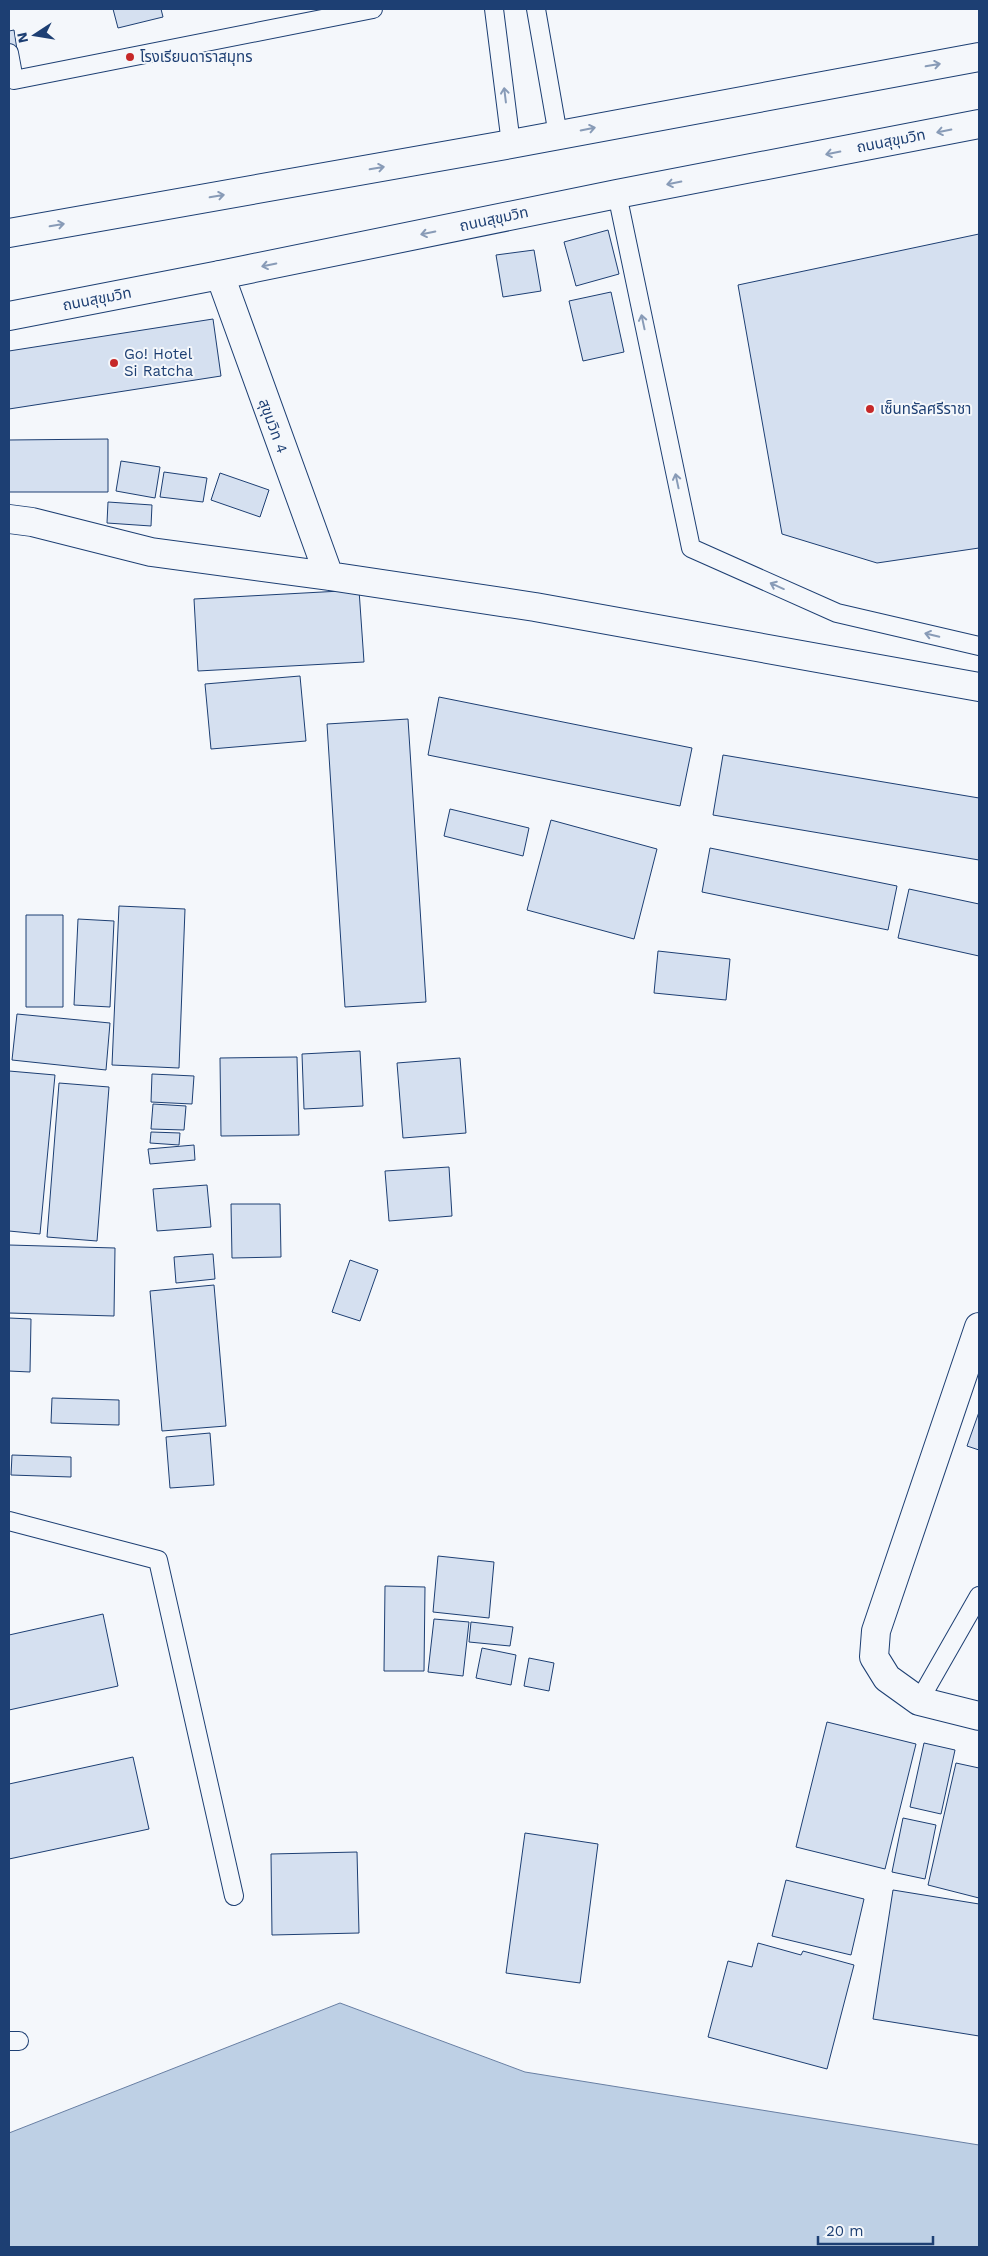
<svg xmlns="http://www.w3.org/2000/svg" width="988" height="2256" font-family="'Work Sans','Noto Sans Thai',sans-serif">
  <rect width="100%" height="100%" fill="#f4f7fb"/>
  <path fill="#bed0e5" stroke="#687fa3" d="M340 2003 525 2072 979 2145V2247H9V2133Z"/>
  <path fill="#d5e0f0" stroke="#1d3f73" d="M113 9H161L163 17 118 28Z
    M14 30 19 63 9 65V31Z
    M608 230 619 274 576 286 564 242Z
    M979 234V548L877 563 782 534 738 285Z
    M534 250 541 291 503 297 496 255Z
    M611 292 624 352 583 361 569 301Z
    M213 319 221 376 9 409V351Z
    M108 439V492H9V440Z
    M121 461 160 467 155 498 116 491Z
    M164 472 207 478 203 502 160 497Z
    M220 473 269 490 260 517 211 500Z
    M108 502 152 505 151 526 107 523Z
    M359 590 364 662 198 671 194 599Z
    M300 676 306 741 211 749 205 684Z
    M439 697 692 748 680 806 428 755Z
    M408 719 426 1002 345 1007 327 724Z
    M723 755 979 798V860L713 815Z
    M450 809 529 828 523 856 444 836Z
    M551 820 657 849 634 939 527 910Z
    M710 848 897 886 888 930 702 892Z
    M909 889 979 904V956L898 938Z
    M119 906 185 909 179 1068 112 1065Z
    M26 915H63V1007H26Z
    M78 919 114 921 110 1007 74 1005Z
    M658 951 730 959 726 1000 654 993Z
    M17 1014 110 1023 106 1070 12 1060Z
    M360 1051 363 1106 304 1109 302 1054Z
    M297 1057 299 1135 221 1136 220 1058Z
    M460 1058 466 1133 403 1138 397 1063Z
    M9 1071 55 1075 40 1234 9 1231Z
    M152 1074 194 1076 192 1104 151 1102Z
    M59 1083 109 1087 97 1241 47 1237Z
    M153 1104 186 1106 184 1130 151 1129Z
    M151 1132 180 1133 179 1145 150 1143Z
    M194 1145 195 1160 150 1164 148 1149Z
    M449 1167 452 1216 389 1221 385 1171Z
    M207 1185 211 1227 157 1231 153 1189Z
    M231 1204H280L281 1257 232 1258Z
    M9 1245 115 1248 114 1316 9 1313Z
    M213 1254 215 1279 176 1283 174 1257Z
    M350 1260 378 1270 360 1321 332 1312Z
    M214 1285 226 1426 162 1431 150 1291Z
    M9 1318 31 1319 30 1372 9 1371Z
    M52 1398 119 1400V1425L51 1423Z
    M979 1412V1450L967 1446Z
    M210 1433 214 1485 170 1488 166 1437Z
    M12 1455 71 1457V1477L11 1475Z
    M438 1556 494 1562 489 1618 433 1612Z
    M385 1586 425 1587 424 1671H384Z
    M103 1614 118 1686 9 1710V1635Z
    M434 1619 469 1622 463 1676 428 1672Z
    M471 1622 513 1627 510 1646 469 1642Z
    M482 1648 516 1655 511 1685 476 1678Z
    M529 1658 554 1663 549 1691 524 1686Z
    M827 1722 916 1744 885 1869 796 1847Z
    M924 1743 955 1750 941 1814 910 1807Z
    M133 1757 149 1829 9 1859V1784Z
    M956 1763 979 1768V1898L928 1885Z
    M903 1818 936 1825 925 1879 892 1872Z
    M525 1833 598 1844 580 1983 506 1973Z
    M357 1852 359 1933 272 1935 271 1854Z
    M786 1880 864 1899 851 1955 772 1936Z
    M893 1890 979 1904V2036L873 2019Z
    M758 1943 801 1955 803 1951 854 1965 827 2069 708 2037 728 1961 752 1967Z"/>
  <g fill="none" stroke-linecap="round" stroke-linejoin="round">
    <g stroke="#1d3f73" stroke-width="20">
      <path id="lane" d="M494 9 511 144
        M536 9 558 135
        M9 53 14 80 373 9
        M617 194 691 548 837 613 979 646
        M9 1521 158 1560 234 1896
        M919 1701 979 1596
        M9 2041H19"/>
    </g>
    <g stroke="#1d3f73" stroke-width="30">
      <path id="street" d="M220 275 329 576
        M9 519 32 522 151 552 329 576 535 607 979 687
        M979 1327 876 1631 874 1657 887 1678 919 1701 979 1716"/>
    </g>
    <g stroke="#1d3f73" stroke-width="30">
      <path id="highway" d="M9 233 511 144 979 57
        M9 316 220 275 617 194 979 124"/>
    </g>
    <use href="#lane" stroke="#f4f7fb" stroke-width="18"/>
    <use href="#street" stroke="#f4f7fb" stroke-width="28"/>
    <use href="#highway" stroke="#f4f7fb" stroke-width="28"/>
  </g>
  <defs><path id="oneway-shaft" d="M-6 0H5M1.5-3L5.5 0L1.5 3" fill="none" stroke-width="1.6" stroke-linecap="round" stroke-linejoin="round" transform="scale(1.25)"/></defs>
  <g stroke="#889bb7">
    <use href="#oneway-shaft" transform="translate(933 65) rotate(-10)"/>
    <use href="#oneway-shaft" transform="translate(505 95) rotate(-97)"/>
    <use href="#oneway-shaft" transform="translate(588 129) rotate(-11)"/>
    <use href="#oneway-shaft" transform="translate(944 131) rotate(169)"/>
    <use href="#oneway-shaft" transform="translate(833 153) rotate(169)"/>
    <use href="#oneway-shaft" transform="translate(377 168) rotate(-10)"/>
    <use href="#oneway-shaft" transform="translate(674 183) rotate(169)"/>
    <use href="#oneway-shaft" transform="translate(217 196) rotate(-10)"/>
    <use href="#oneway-shaft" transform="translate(57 225) rotate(-10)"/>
    <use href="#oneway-shaft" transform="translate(428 233) rotate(168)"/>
    <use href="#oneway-shaft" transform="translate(269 265) rotate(168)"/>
    <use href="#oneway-shaft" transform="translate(643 322) rotate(-102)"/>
    <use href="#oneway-shaft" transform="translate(677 481) rotate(-102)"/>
    <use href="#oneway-shaft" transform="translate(777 586) rotate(-156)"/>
    <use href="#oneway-shaft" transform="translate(932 635) rotate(-167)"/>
  </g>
  <g fill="#c62828" stroke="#f4f7fb" stroke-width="2">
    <circle cx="130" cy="57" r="5"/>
    <circle cx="114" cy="363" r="5"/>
    <circle cx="870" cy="409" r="5"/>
  </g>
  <g text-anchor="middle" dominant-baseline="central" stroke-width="4" stroke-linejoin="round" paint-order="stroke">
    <g font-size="15" fill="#1d3f73" stroke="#f4f7fb" text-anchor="start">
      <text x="140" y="57">โรงเรียนดาราสมุทร</text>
      <text x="124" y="354">Go! Hotel<tspan x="124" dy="17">Si Ratcha</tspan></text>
      <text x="880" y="409">เซ็นทรัลศรีราชา</text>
    </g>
    <g font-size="15" fill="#1d3f73" stroke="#f4f7fb">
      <text transform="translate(891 141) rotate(-11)">ถนนสุขุมวิท</text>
      <text transform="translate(494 219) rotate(-12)">ถนนสุขุมวิท</text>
      <text transform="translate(97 299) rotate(-11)">ถนนสุขุมวิท</text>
      <text transform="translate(273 426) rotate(70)">สุขุมวิท 4</text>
    </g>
  </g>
  <rect width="988" height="2256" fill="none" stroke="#1d3f73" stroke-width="20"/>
  <g transform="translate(35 35) rotate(258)" stroke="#f4f7fb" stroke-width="4" paint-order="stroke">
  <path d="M0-4L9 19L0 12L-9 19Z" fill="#1d3f73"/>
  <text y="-8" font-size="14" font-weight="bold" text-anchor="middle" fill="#1d3f73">N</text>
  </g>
  <path d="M818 2236v8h115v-8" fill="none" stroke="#1d3f73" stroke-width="2.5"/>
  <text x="826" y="2236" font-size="15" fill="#1d3f73" stroke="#f4f7fb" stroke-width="4" paint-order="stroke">20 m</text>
</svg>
